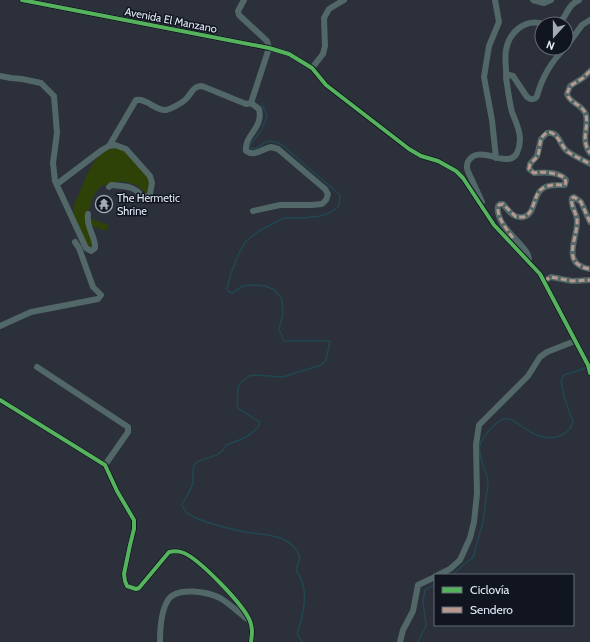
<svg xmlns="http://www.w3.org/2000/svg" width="590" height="642" font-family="Cabin,sans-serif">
  <rect width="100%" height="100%" fill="#2b303b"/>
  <path fill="#2e4208" d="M115 148 126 152 149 177 150 191 147 194 136 185 122 181 104 185 100 187 94 195 87 215 93 242V246L89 247C84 241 73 218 73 210 74 203 78 196 81 189 87 174 96 150 115 148Z
    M91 219 109 225 106 231 92 226 90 222Z"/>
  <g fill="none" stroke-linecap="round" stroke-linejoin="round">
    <path stroke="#214751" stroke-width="1.5" d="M262 104 267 116 261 131 249 146 251 148 255 149C267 141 268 138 282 145L340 195 339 206 331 212 320 216 302 218H284L259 231 246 241 240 251 231 273 227 289 228 291 232 293 243 286 253 285 265 286 275 290 282 299 283 314 279 329 284 341H328L330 342 326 360 321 365 283 377 254 375 249 376 240 383 238 388 237 404 238 408 258 421 260 423C255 435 238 441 226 445 220 460 202 456 195 464 191 469 194 477 193 483 191 490 185 499 182 505 184 510 187 514 192 516 205 523 231 529 245 532 266 535 292 534 300 557L296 570C310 589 304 613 297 634L302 642
      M452 575 472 558 474 555C476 544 480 533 483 522 484 515 485 506 486 498 487 492 488 486 488 480 486 470 477 454 480 445 482 437 496 421 504 419 517 415 534 447 562 435 568 432 572 427 573 421L565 400 561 381 564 375 586 368
      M418 642 426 626 423 601 425 590 435 585"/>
    <path stroke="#526767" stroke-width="6" d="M22 0 269 48 289 54 312 68 326 85 409 149 421 156 438 161 456 171 463 178 494 225 540 274 588 365 590 373
      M244 0 238 11 239 15 267 41 269 48 251 103
      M495 0 499 22 489 46 484 77 492 120 496 158
      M533 0 544 3 551 0
      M558 24C568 16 566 6 579 0
      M566 47 582 25 590 20
      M312 68 323 54 325 46 324 18 329 9 344 0
      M590 71 583 78 570 86 567 94C570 104 583 104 586 115 589 129 580 139 590 153
      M0 76 11 78 22 79 41 83 54 96 57 133 53 163 55 181 86 248 91 251 95 248C96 236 86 229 88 214
      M506 78C507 69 504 60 506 50 509 32 525 18 544 24
      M109 146 136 100C147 98 155 111 166 110 171 109 182 103 186 99 191 94 193 86 202 86L246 104 251 103 259 109C264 128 244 135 246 151 255 157 262 149 271 147L278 149 325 189 328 194 326 200 322 204 311 205H280L253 211
      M57 184 102 150 109 146 115 145 126 149 150 176 152 183 150 194 147 197 141 195C134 186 123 186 111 185L109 187
      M482 202C479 195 475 187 472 180 469 173 464 167 469 160 481 144 508 170 517 153 524 138 517 125 512 112 509 101 508 89 506 78L509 75 513 76 527 97C531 100 535 100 537 96 542 77 552 61 565 48
      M590 222 581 202 574 197 572 198C570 205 576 212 577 219 579 237 559 264 590 269
      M529 262C529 259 529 256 527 253 519 240 495 224 498 206L500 204H503C508 210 514 219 523 217 535 215 533 197 541 190 547 184 557 185 565 185L566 180C560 171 544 172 534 173L529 169 530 164 537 156 541 139 547 133C560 131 559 145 567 151 574 156 583 160 590 164
      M544 281 551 277 572 281 590 280
      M0 326 31 312 98 299 101 295 93 287 79 248 75 242
      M37 367 128 427V432L105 465
      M0 400 105 465 117 491 134 520V529L130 545 124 574 125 581 127 586 136 589 139 588 169 552C174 551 179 551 184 553 200 560 243 604 250 621 253 629 252 634 251 642
      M438 575 450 569 460 560 470 538 474 522 477 494 476 445 479 425 528 376 540 357 547 352 575 341
      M160 642C160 629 161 611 168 600 177 586 208 592 220 598 230 604 238 612 247 619
      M400 642 403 630 413 611 418 585 435 577"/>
    <path stroke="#b69a8f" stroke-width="3" stroke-dasharray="6 3" stroke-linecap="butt" d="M590 71 583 78 570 86 567 94C570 104 583 104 586 115 589 129 580 139 590 153
      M590 222 581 202 574 197 572 198C570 205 576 212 577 219 579 237 559 264 590 269
      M513 238C508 231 494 214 499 205L503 204 516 217H524C537 211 532 192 545 187 551 184 558 185 565 185L566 182 564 177C554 173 545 171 534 173L529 169 530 164C532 161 535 160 537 157 541 151 538 142 543 136 554 123 561 147 568 152 574 156 583 160 590 164
      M544 281 551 277 572 281 590 280"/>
    <g stroke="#11151f" stroke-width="6">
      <path id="cycleway" d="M22 0 269 48 289 54 312 68 326 85 409 149 421 156 438 161 456 171 463 178 494 225 540 274 588 365 590 373
        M0 400 105 465 117 491 134 520V529L130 545 124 574 125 581 127 586 136 589 139 588 169 552C174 551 179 551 184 553 200 560 243 604 250 621 253 629 252 634 251 642"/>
    </g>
    <use href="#cycleway" stroke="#56b35d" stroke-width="4"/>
  </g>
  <defs>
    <g id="temple-ring" transform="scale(0.9)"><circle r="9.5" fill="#11151f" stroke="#a3aab6" stroke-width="1.5"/><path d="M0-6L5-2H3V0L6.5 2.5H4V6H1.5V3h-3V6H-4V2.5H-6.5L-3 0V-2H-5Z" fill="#a3aab6"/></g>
  </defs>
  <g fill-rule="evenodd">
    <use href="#temple-ring" x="104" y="204"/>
  </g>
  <g text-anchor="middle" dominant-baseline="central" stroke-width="3" stroke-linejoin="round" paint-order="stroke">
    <g font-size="11" fill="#e4ebf9" stroke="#11151f">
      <text transform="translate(171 20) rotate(11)">Avenida El Manzano</text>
    </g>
    <g font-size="11" fill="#e4ebf9" stroke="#11151f" text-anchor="start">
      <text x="117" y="198">The Hermetic<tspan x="117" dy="13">Shrine</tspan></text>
    </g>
  </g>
  <rect x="434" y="574" width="140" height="52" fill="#11151f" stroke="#656b76"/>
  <rect x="442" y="587" width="20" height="6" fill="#56b35d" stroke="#656b76"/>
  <text x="470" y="594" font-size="12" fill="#e4ebf9">Ciclovía</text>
  <rect x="442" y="607" width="20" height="6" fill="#b69a8f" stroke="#656b76"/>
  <text x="470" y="614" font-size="12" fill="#e4ebf9">Sendero</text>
  <g transform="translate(554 36) rotate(201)"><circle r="19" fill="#11151f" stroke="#656b76"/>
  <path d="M0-3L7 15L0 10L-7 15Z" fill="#a3aab6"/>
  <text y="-6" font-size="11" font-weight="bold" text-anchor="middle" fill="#e4ebf9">N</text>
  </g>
</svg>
